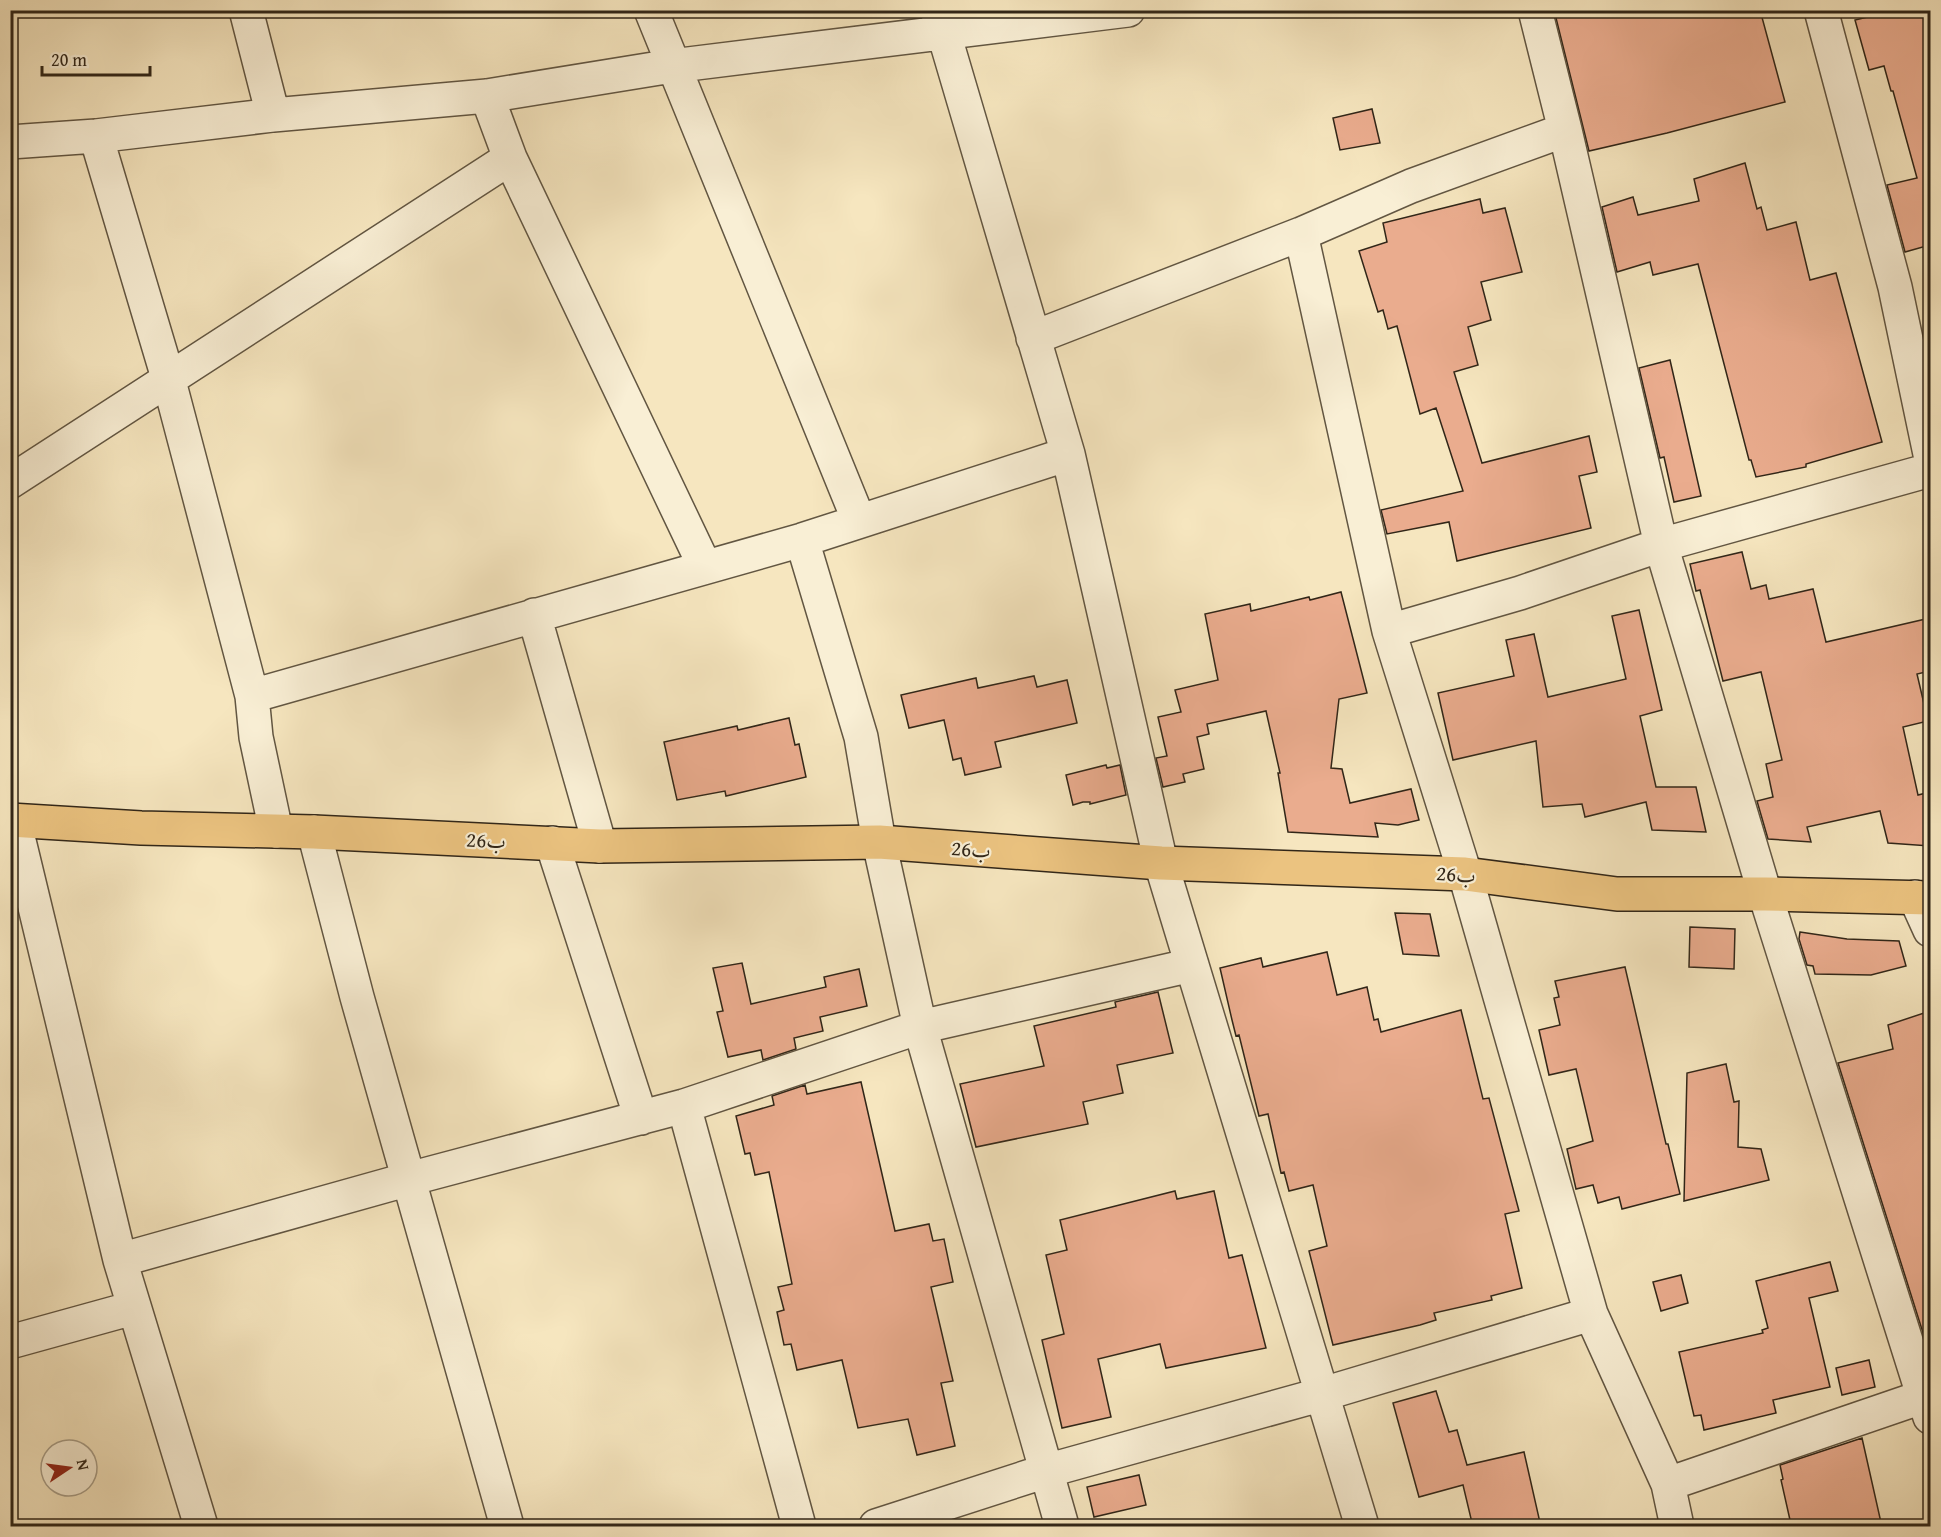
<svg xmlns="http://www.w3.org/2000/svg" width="1941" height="1537" font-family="'Gentium Book Plus',Amiri,serif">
  <rect width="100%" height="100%" fill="#f6e6bf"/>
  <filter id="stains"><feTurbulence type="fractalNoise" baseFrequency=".00333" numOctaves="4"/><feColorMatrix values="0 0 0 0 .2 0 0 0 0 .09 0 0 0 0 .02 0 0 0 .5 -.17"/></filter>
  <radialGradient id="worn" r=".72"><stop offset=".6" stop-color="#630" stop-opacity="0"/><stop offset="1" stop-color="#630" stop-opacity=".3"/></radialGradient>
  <path fill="#eaac8e" stroke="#312618" stroke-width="1.5" d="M1554 10H1760L1785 102 1667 133 1589 151Z
    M1897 10H1930V245L1905 252 1887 185 1917 178 1893 91H1891L1884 66 1869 70 1855 20Z
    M1372 109 1380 143 1340 150 1333 118Z
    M1745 163 1757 209 1761 207 1767 230 1796 222 1810 280 1836 273 1882 442 1806 464V467L1756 477 1751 460H1749L1698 264 1653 275 1650 262 1617 272 1602 207 1633 197 1638 215 1699 201 1694 179Z
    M1480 199 1483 213 1505 208 1522 272 1481 282 1491 320 1468 327 1478 365 1454 372 1482 463 1589 436 1597 472 1579 476 1591 528 1457 561 1449 522 1387 534 1381 510 1463 491 1436 408 1420 414 1397 326 1388 329 1383 310 1378 312 1359 251 1387 242 1383 223Z
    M1670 360 1701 496 1674 502 1664 457 1660 458 1639 368Z
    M1742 552 1751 589 1766 585 1769 599 1813 589 1826 642 1930 618V671L1917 674 1928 721 1903 727 1918 795 1930 792V846L1888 843 1880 811 1807 827 1811 842 1768 839 1757 801 1773 797 1766 764 1782 760 1761 672 1723 681 1700 590 1696 591 1690 564Z
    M1341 592 1367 693 1339 699 1331 768 1342 769 1350 803 1411 789 1419 820 1398 825 1375 823 1378 837 1288 832 1278 773H1280L1266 711 1207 724 1209 734 1197 737 1204 769 1183 774 1185 782 1163 787 1156 758 1167 756 1158 717 1181 712 1175 690 1218 680 1205 614 1250 604 1251 611 1309 597 1310 600Z
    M1639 610 1662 710 1640 716 1656 787H1696L1706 832 1652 830 1646 802 1585 817 1582 804 1543 807 1536 741 1453 760 1438 693 1514 676 1506 640 1534 634 1548 697 1626 679 1612 616Z
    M1034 676 1037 687 1067 680 1077 723 995 742 1001 767 965 775 961 758 953 760 944 720 909 728 901 695 976 678 978 688Z
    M789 718 795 745 799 744 806 777 726 796 725 791 677 800 664 742 737 726 738 730Z
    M1106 765 1107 768 1120 765 1126 795 1090 804V802H1083L1073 805 1066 775Z
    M1395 913 1430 914 1439 956 1403 954Z
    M1690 927 1735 929 1734 969 1689 967Z
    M1800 932 1847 939 1899 941 1906 966 1871 975 1815 974 1813 966 1807 965 1799 939Z
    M1327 952 1337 995 1367 987 1374 1020 1378 1019 1381 1032 1461 1010 1483 1099 1489 1098 1519 1211 1505 1214 1522 1288 1491 1296 1492 1300 1434 1313 1436 1320 1420 1325 1333 1345 1309 1251 1327 1246 1313 1185 1289 1191 1284 1172 1281 1173 1268 1114 1259 1116 1239 1035 1236 1036 1232 1020 1220 968 1261 958 1263 967Z
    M742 963 751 1004 826 987 824 977 859 969 867 1006 820 1017 823 1031 794 1038 796 1049 763 1060 761 1050 728 1057 717 1012 723 1011 713 968Z
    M1625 967 1666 1144H1668L1680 1194 1622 1209 1619 1197 1598 1203 1593 1185 1576 1189 1567 1149 1593 1141 1576 1069 1549 1075 1539 1030 1560 1025 1554 998 1559 997 1555 981Z
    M1158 992 1173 1053 1117 1065 1123 1093 1083 1102 1088 1124 976 1147 960 1084 1044 1066 1034 1026 1116 1007 1115 1002Z
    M1930 1011V1355L1838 1063 1893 1049 1888 1025Z
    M1726 1064 1734 1102 1739 1101 1738 1147 1761 1149 1769 1180 1684 1201 1687 1073Z
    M861 1082 895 1231 929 1224 933 1241 944 1239 953 1282 931 1287 953 1381 941 1383 955 1446 917 1455 908 1419 858 1428 842 1360 797 1370 791 1344 784 1345 777 1312 784 1310 778 1287 792 1284 769 1172 755 1175 750 1153 745 1154 736 1116 774 1105 772 1096 805 1085 807 1094Z
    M1175 1191 1177 1199 1214 1191 1229 1258 1242 1255 1266 1348 1166 1368 1160 1344 1098 1359 1111 1417 1062 1428 1042 1340 1064 1334 1046 1255 1067 1250 1060 1220Z
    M1830 1262 1838 1291 1809 1298 1830 1387 1773 1400 1776 1413 1704 1430 1701 1415 1694 1416 1679 1352 1763 1333 1762 1330 1768 1328 1756 1281Z
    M1681 1275 1688 1303 1661 1311 1653 1282Z
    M1869 1360 1875 1387 1842 1395 1836 1368Z
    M1436 1391 1449 1432 1457 1430 1467 1465 1524 1452 1541 1527H1473L1463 1485 1419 1497 1393 1403Z
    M1862 1438 1882 1527H1795L1794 1520H1790L1781 1480 1783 1479 1780 1465Z
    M1139 1475 1146 1505 1094 1517 1087 1487Z"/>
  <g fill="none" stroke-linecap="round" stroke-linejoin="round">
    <g stroke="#625642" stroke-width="36">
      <path id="minor" d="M246 10 273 115
        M651 10 859 521
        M937 10 1068 454 1161 863 1362 1526
        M1535 10 1565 130 1661 545 1765 894 1930 1417
        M1821 10 1895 287 1930 454
        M487 96 510 158 705 567
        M96 136 169 381 252 696 256 737 276 831
        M10 142 96 136 273 115 487 96 672 66 1128 10
        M1301 234 1389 631 1465 874 1591 1314 1668 1484 1677 1526
        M1033 338 1301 234 1411 186 1565 130
        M10 482 510 158
        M802 540 861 737 879 842 920 1027 1062 1526
        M534 615 600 846
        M1389 631 1520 593 1661 545 1930 470
        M252 696 802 540 1068 454
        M14 820 120 1260 201 1526
        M314 832 357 997 507 1526
        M552 843 641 1118
        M1915 897 1930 930
        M684 1106 799 1526
        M120 1260 409 1179 684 1106 920 1027 1192 965
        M10 1342 133 1308
        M1668 1484 1925 1396
        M876 1526 1046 1471 1323 1394 1591 1314"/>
    </g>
    <g stroke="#312618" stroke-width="36">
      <path id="trunk" d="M10 820 141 828 314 832 600 846 879 842 1161 863 1465 874 1617 894H1765L1930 898"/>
    </g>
    <use href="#minor" stroke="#f9efd5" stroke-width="33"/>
    <use href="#trunk" stroke="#ebc380" stroke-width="33"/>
  </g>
  <g text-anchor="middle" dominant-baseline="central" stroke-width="4.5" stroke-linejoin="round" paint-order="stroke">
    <g font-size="21" fill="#312618" stroke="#f9efd5">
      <text transform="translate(486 840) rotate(3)">26ب</text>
      <text transform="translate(971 849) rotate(4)">26ب</text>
      <text transform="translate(1456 874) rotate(4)">26ب</text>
    </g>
  </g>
  <rect width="1941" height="1537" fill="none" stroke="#f6e6bf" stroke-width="36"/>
  <rect x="12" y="12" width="1917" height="1513" fill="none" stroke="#312618" stroke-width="3"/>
  <rect x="18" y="18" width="1905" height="1501" fill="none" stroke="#312618" stroke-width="1.5"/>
  <g transform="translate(69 1468) rotate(77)"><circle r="28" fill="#f9efd5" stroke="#a99f89" stroke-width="1.5"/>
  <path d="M0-4.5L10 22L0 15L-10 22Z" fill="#8f2418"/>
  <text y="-9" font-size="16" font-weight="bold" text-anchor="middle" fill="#312618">N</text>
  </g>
  <path d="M42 66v9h108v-9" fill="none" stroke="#312618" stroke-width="3"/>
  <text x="51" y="66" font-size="18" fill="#312618" stroke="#f9efd5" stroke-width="4.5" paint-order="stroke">20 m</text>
  <rect width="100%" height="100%" filter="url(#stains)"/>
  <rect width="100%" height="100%" fill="url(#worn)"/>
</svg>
